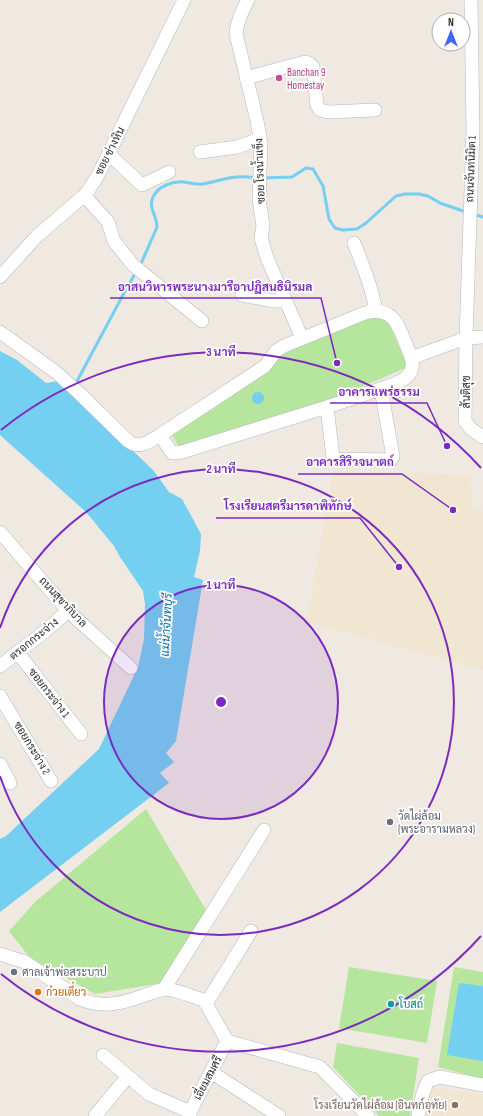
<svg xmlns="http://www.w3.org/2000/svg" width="483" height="1116" font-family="'Sofia Sans Condensed',Sarabun,sans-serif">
  <rect width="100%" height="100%" fill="#efe9e1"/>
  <path fill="#f0e6d1" d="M334 471 469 475 473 507 483 512V670L306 622Z
    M430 1087 483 1095V1116H426Z"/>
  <path fill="#b6e59e" d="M369 315 387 319 408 367 305 411 180 449 170 432 280 352Z
    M146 809 206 910 162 983 95 994 30 958 9 931 36 901Z
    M349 967 437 981 427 1043 339 1028Z
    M454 967 483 972V1079L438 1067Z
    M337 1043 419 1058 410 1116H379L333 1067Z"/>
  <path fill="#75cff0" d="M0 351 17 360 46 383 59 381 153 470 169 492 182 499 201 534 200 551 194 577 203 580 176 741 166 753 174 762 160 773 169 783 0 912V839L6 836 99 749 138 667 144 639 145 604 143 591 120 557 114 546 86 512 0 435Z
    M252 398a6 6 0 1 1 12 0a6 6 0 1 1-12 0Z
    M459 983 483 986V1061L447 1055Z"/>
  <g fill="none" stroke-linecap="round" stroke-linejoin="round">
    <path stroke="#75cff0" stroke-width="3" d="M263 178 292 177 306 168 313 169 323 186 329 219 335 228 343 230 357 229 366 223 396 196 405 194H419L428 196 440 203 466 212
      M473 214 483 217
      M140 266 157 227C157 216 148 208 153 197 158 186 173 181 184 182 190 183 197 185 203 184 214 182 225 178 236 177 243 176 250 177 257 178
      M75 385 124 293 136 272"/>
    <g stroke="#b4b7c1" stroke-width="14">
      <path id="minor" d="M248 0C242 11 237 21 236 34L257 121 261 143 259 199 263 226 261 238 267 258 302 338
        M471 0 473 131 466 338 465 421 471 429 483 437
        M246 78 305 62 309 63 313 67 317 105 320 110 328 112 375 110
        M200 152 237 147 260 139
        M109 154 142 185 169 172
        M84 195 108 222 114 241 133 265 202 321
        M354 243C363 266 372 288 376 311
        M0 277 37 236 86 194 97 177 184 0
        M242 295 274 301H285
        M0 332 57 373 80 394 128 441C139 450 150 441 160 435L265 366 276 351 284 346 365 313C394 306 398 325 407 347 409 353 414 361 412 368 410 377 402 380 395 384L327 407 182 452 172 453 160 435
        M411 358 466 338 483 337
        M327 407 333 458 336 459 391 460 393 457 381 389
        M0 532 68 611 131 668
        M18 653 81 734
        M0 666 44 632 68 611
        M0 696 51 781
        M0 764 10 783
        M0 954 25 962 80 999C104 1009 124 1003 148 994 153 993 160 989 166 989 177 990 193 997 204 1000L227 1041 320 1067 368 1116
        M164 989 264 830
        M206 1004 251 931
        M103 1055 149 1094 190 1112
        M211 1072 279 1116
        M95 1116 128 1076
        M190 1116V1112L227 1041
        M418 1116 423 1093 428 1081 440 1077 483 1085"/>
    </g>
    <use href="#minor" stroke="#fff" stroke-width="13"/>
  </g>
  <circle cx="221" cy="702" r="117" fill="#7b2cbf" fill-opacity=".12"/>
  <g fill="none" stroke="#7b2cbf" stroke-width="2">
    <circle cx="221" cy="702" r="117"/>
    <path d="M0 628A233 233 0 1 1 0 776"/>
    <path d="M481 936A350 350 0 0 1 1 974M1 430A350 350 0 0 1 481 468"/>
  </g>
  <circle fill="#d1479c" stroke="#fff" stroke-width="1.5" cx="279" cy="78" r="4"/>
  <g fill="#6b7280" stroke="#fff" stroke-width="1.5">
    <circle cx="390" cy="822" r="4"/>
    <circle cx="14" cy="972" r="4"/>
  </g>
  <circle fill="#e8710a" stroke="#fff" stroke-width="1.5" cx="38" cy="992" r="4"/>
  <circle fill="#0f9aa8" stroke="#fff" stroke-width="1.5" cx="391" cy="1004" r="4"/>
  <circle fill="#8d6e63" stroke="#fff" stroke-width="1.5" cx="455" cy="1105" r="4"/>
  <g text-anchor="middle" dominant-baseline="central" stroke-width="3.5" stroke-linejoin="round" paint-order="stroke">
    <g font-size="11" fill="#b23c85" stroke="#fff" text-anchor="start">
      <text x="287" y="72">Banchan 9<tspan x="287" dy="13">Homestay</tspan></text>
    </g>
    <g font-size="11" fill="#2e2e2e" stroke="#fff">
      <text transform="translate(110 151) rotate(-63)">ซอย ช่างหิน</text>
      <text transform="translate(471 169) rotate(-88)">ถนนจันทนิมิต 1</text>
      <text transform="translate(260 171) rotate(-92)">ซอย โรงน้ำแข็ง</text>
      <text transform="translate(466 392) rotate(-90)">สันติสุข</text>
      <text transform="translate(63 602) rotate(47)">ถนนสุขาภิบาล</text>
      <text transform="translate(34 639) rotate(-39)">ตรอกกระจ่าง</text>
      <text transform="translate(49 693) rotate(52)">ซอยกระจ่าง 1</text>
      <text transform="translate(32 748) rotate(59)">ซอยกระจ่าง 2</text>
      <text transform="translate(208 1078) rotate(-62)">เอี่ยมสมศรี</text>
    </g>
    <g font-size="11" fill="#5b616d" stroke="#fff" text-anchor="start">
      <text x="398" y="816">วัดไผ่ล้อม<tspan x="398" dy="13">(พระอารามหลวง)</tspan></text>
      <text x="22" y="972">ศาลเจ้าพ่อสระบาป</text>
    </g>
    <g font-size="11" fill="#c56008" stroke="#fff" text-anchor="start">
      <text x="46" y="992">ก๋วยเตี๋ยว</text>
    </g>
    <g font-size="11" fill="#0d838f" stroke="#fff" text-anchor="start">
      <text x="399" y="1004">โบสถ์</text>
    </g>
    <g font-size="11" fill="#785e54" stroke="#fff" text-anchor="end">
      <text x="447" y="1105">โรงเรียนวัดไผ่ล้อม (อินทก์อุทัย)</text>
    </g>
    <g font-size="12" font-style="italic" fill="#0d6fa3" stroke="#fff">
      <text transform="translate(167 625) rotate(-87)">แม่น้ำจันทบุรี</text>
    </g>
  </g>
  <circle cx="221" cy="702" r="6" fill="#7b2cbf" stroke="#fff" stroke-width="2"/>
  <g font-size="12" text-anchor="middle" font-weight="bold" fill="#7b2cbf" stroke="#fff" stroke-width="3.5" stroke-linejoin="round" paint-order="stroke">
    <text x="221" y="356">3 นาที</text>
    <text x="221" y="473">2 นาที</text>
    <text x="221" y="589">1 นาที</text>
  </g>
  <path fill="none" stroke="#7b2cbf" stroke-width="1.5" d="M337 363L321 298H110M447 446L427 403H330M453 510L402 474H298M399 567L360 518H216"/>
  <g fill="#7b2cbf" stroke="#fff" stroke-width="1.5">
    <circle cx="337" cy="363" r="4"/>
    <circle cx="447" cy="446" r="4"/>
    <circle cx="453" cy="510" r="4"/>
    <circle cx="399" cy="567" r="4"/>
  </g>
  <g font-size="12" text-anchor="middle" font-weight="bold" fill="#7b2cbf" stroke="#fff" stroke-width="3.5" stroke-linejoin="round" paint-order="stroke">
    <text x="215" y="291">อาสนวิหารพระนางมารีอาปฏิสนธินิรมล</text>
    <text x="379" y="396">อาคารแพร่ธรรม</text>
    <text x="350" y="466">อาคารสิริวจนาตถ์</text>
    <text x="288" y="510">โรงเรียนสตรีมารดาพิทักษ์</text>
  </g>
  <g transform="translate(451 32)"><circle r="19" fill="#ffffff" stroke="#ababab"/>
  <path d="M0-3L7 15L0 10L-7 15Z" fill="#4264fb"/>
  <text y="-6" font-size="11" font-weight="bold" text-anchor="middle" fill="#2e2e2e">N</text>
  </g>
</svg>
